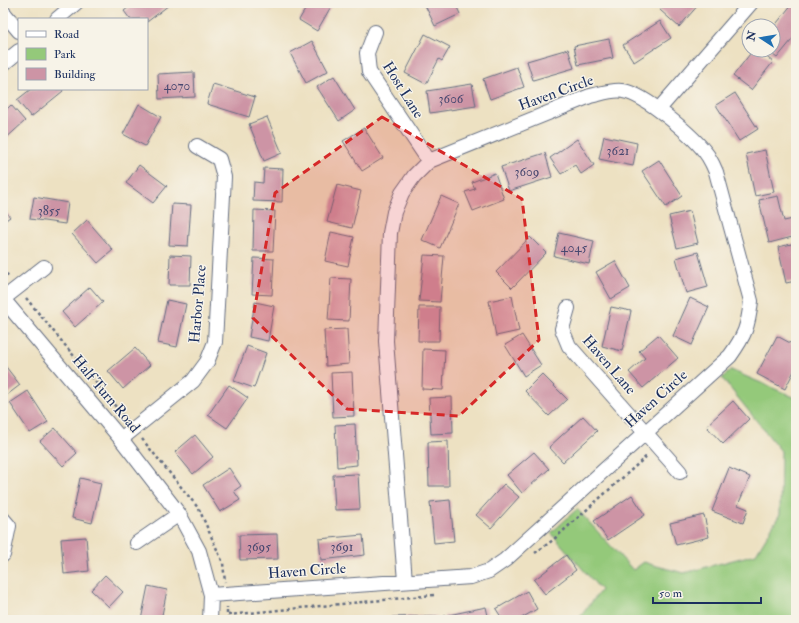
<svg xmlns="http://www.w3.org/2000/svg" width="799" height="623" font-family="'IM FELL Double Pica',serif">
  <rect width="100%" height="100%" fill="#f7f3e8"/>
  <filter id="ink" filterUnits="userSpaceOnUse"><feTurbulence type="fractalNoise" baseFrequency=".025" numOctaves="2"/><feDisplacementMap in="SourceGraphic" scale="8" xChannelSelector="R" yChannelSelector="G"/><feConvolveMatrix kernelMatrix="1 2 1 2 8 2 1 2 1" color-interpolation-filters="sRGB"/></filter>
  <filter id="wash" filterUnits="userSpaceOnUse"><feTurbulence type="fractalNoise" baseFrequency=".012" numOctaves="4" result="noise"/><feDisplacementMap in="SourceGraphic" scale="16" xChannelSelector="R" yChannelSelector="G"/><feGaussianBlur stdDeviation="0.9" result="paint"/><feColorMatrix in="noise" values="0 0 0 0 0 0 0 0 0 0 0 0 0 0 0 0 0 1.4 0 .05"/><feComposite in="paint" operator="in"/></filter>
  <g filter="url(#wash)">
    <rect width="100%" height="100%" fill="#ede1c2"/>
    <path fill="#94c97a" stroke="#587c6c" d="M731 370 796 398V620H576L580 617 601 590 551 533 577 509 633 570 644 562 653 565 684 573 756 554 780 514 781 451 722 378Z"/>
    <g id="blocks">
      <path fill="#cd94a5" d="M134 3H168L169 5 147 22V19H130L124 11Z
        M309 3H333L317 31 299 20Z
        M424 3H455L460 14 435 26Z
        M666 3H700L679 27 660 10Z
        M792 4 796 7V35L777 58 767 50H773V28Z
        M660 21 671 38 634 62 623 45Z
        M425 34 450 47 442 61 439 59 426 84 405 73Z
        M609 39 613 58 578 65 574 46Z
        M312 41 328 71 306 83 290 53Z
        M568 49 574 68 533 80 527 61Z
        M753 50H758L773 62 751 90 733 76Z
        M517 67 524 87 490 99 483 79Z
        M194 72 195 97 159 99 158 74Z
        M334 76 355 110 339 121 317 87Z
        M213 84 255 97 249 117 207 104Z
        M472 84 476 106 430 113 427 91Z
        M31 89H62L63 91 31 117 17 100Z
        M735 93 758 129 739 141 716 105Z
        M139 104 161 117 145 146 123 134Z
        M11 105 25 121 3 141V113Z
        M267 117 282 153 264 161 249 124Z
        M364 128 383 158 362 171 343 141Z
        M604 136 637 143 633 166 599 159Z
        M577 139 594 165 581 174 575 165 561 174 550 158Z
        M765 150 774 192 755 196 746 154Z
        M545 153 552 177 509 191 501 167Z
        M659 160 682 196 666 207 642 171Z
        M139 165 167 186 153 203 126 183Z
        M264 168 283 169 282 202 253 201 254 182 263 183Z
        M495 173 504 199 473 211 465 192 475 189 472 182Z
        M337 185 361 191 352 228 327 222Z
        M441 196 459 204 440 248 422 240Z
        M778 196 784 221 793 219 796 236 769 243 759 200Z
        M34 197 68 203 65 224 30 219Z
        M172 204 191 205 188 246 169 245Z
        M3 208 10 217 3 222Z
        M254 210 275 211 273 251H253Z
        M690 211 698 243 677 248 669 216Z
        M87 220 113 250 98 263 72 234Z
        M331 232 354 237 348 266 325 261Z
        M559 233 594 241 589 264 554 256Z
        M530 237 546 253 512 288 496 272Z
        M796 243V281L786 283 778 247Z
        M698 252 708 287 686 293 676 258Z
        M170 255 191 256 190 285H169Z
        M424 255 444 256 440 302 419 301Z
        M254 258 274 259 272 295 252 294Z
        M615 261 630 288 611 299 596 272Z
        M331 278 351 279 349 321 328 320Z
        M90 287 103 302 75 327 62 312Z
        M512 296 519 331 496 336 489 301Z
        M690 298 709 307 692 345 673 336Z
        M167 300 186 304 177 347 158 343Z
        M255 302 274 306 268 341 249 337Z
        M419 307H440L439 341H418Z
        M611 307 631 311 622 351 602 346Z
        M347 329 349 364 326 366 324 330Z
        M522 335 541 365 524 376 505 345Z
        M658 335 678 358 643 388 629 372 645 358 639 351Z
        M777 336 796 346V367L785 389 757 374Z
        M247 346 266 353 254 388 234 381Z
        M135 348 150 365 123 389 108 371Z
        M423 349 445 350 443 390 422 389Z
        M3 363 20 385 3 398Z
        M352 372 354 416 333 417 331 373Z
        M542 374 567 399 549 416 525 391Z
        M229 385 248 398 227 428 208 415Z
        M28 391 48 422 30 433 10 403Z
        M452 397 453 433 431 434 429 398Z
        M733 401 749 419 723 444 706 426Z
        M583 416 597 431 563 462 549 447Z
        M355 424 357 465 337 467 335 425Z
        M55 428 77 453 63 466 40 441Z
        M195 435 213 457 193 474 175 452Z
        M448 441 449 486H429L428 442Z
        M534 452 549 469 522 493 507 475Z
        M229 468 241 486 234 491 240 500 220 512 203 485Z
        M729 468 750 477 738 505 748 509 743 523 712 511Z
        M358 474 360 509 335 510 333 475Z
        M80 478 101 483 92 523 72 518Z
        M504 484 519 497 491 528 476 515Z
        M632 495 645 515 608 540 594 521Z
        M450 500 454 541 434 543 430 502Z
        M704 515 709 537 676 545 670 523Z
        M277 534 278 559 240 560 239 535Z
        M363 535 365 555 321 560 319 539Z
        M86 537 89 571 64 574 61 539Z
        M566 555 576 570 545 594 534 580Z
        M105 575 123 592 109 607 91 590Z
        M148 586 167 590 161 620H141Z
        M527 591 537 609 518 620H503L496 609Z
        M486 607 489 620H444V616Z
        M437 616V620H392V617Z"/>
    </g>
  </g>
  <g filter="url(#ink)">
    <use href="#blocks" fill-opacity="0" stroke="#646d81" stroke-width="1"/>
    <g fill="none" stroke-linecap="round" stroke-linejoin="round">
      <g stroke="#646d81" stroke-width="16">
        <path id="minor" d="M3 12 19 31
          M57 19 76 3
          M375 32 367 53 369 72 429 161
          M3 64 19 51
          M659 109 751 3
          M3 299 121 439 179 514 199 551 211 595 210 620
          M3 299 44 267
          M568 308 562 329 569 346 680 472
          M121 439 193 381 207 362 215 342 224 177 219 159 197 146
          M3 519 9 526 3 555
          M137 543 179 514
          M211 595 471 577 489 571 505 560 730 356C745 335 748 327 751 301L716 172C714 167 711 161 708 156 696 138 645 94 623 91 613 89 600 94 590 96L429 161 414 176 402 193 394 212 390 233 386 341 405 581"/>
      </g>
      <path stroke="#646d81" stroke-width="2.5" stroke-dasharray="3 3" stroke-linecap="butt" d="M3 269 9 277
        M26 298 126 419
        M142 439 199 509 223 563 225 582
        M535 553 553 540 648 455
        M228 615 434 595
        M227 620V607"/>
      <use href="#minor" stroke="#fff" stroke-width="14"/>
    </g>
  </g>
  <path fill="#d62828" fill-opacity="0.2" stroke="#d62828" stroke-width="3" stroke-dasharray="8 5" stroke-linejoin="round" d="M382 117 522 199 539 340 459 416 347 409 253 318 275 193Z"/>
  <g text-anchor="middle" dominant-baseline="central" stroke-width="3" stroke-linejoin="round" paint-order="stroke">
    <g font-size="13" fill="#484870">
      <text x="177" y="86">4070</text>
      <text x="451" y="99">3606</text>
      <text x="618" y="151">3621</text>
      <text x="527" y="172">3609</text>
      <text x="49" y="211">3855</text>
      <text x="574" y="248">4045</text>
      <text x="259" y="547">3695</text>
      <text x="342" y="547">3691</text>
    </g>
    <g font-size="15" fill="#1b2f5e" stroke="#f7f3e8">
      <text transform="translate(403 90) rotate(58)">Host Lane</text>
      <text transform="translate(556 93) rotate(-20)">Haven Circle</text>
      <text transform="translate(198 304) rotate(-85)">Harbor Place</text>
      <text transform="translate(609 365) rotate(49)">Haven Lane</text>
      <text transform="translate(106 394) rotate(50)">Half Turn Road</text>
      <text transform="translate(656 399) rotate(-42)">Haven Circle</text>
      <text transform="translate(307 571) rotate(-4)">Haven Circle</text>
    </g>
  </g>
  <rect width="799" height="623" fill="none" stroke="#f7f3e8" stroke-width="16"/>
  <rect x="18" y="18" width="130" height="72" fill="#f7f3e8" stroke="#9fa5b1"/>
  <rect x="26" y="31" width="20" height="6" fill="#ffffff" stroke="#9fa5b1"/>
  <text x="54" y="38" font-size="12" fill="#1b2f5e">Road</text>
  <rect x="26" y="48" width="20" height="12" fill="#94c97a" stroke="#9fa5b1"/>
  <text x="54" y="58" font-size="12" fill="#1b2f5e">Park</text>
  <rect x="26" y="68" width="20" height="12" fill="#cd94a5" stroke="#9fa5b1"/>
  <text x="54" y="78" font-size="12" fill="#1b2f5e">Building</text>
  <g transform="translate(761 38) rotate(282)"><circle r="19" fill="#f7f3e8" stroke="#9fa5b1"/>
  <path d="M0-3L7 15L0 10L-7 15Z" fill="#1f6fb2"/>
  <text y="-6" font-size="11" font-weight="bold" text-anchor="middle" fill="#1b2f5e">N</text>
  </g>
  <path d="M653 597v6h108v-6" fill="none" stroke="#1b2f5e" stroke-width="2"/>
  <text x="659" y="597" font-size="12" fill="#1b2f5e" stroke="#f7f3e8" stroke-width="3" paint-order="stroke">50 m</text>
</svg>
